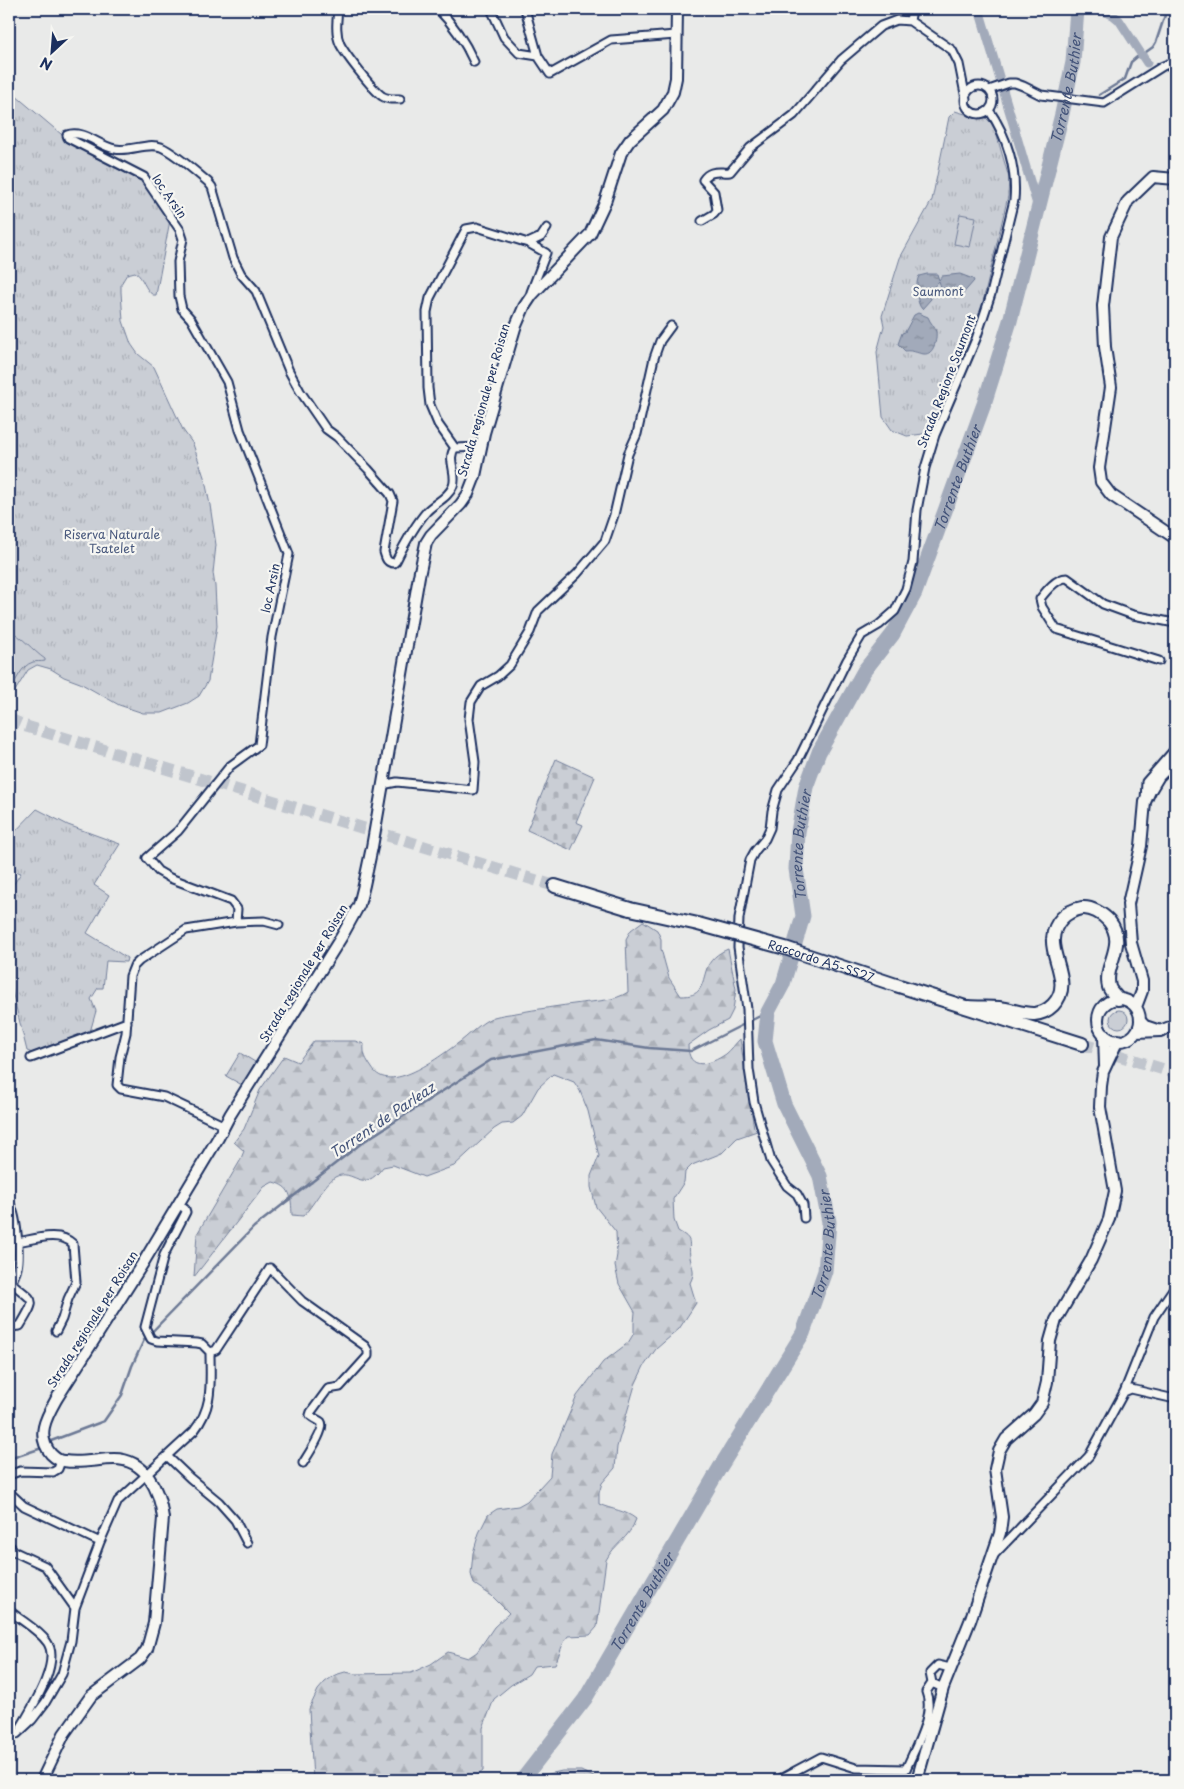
<svg xmlns="http://www.w3.org/2000/svg" width="1184" height="1789" font-family="'Playpen Sans',sans-serif">
  <defs>
    <pattern id="grass-tufts" width="24" height="20" patternUnits="userSpaceOnUse" patternTransform="scale(1.25)"><rect width="24" height="20" fill="#caced5"/><path d="M3 7l-1-3M5 7V3M7 7l1-3M15 17l-1-3M17 17v-4M19 17l1-3" fill="none" stroke="#adb1b9"/></pattern>
    <pattern id="forest-firs" width="22" height="20" patternUnits="userSpaceOnUse" patternTransform="scale(1.25)"><rect width="22" height="20" fill="#caced5"/><path d="M5 1l3.5 6h-7zM16 11l3.5 6h-7z" fill="#adb1b9"/></pattern>
    <pattern id="cemetery-stones" width="16" height="16" patternUnits="userSpaceOnUse" patternTransform="scale(1.25)"><rect width="16" height="16" fill="#caced5"/><path d="M2 7V4a2 2 0 0 1 4 0v3zM10 15v-3a2 2 0 0 1 4 0v3z" fill="#adb1b9"/></pattern>
    <pattern id="water-ripples" width="26" height="14" patternUnits="userSpaceOnUse" patternTransform="scale(1.25)"><rect width="26" height="14" fill="#a2aaba"/><path d="M2 4q2-2 4 0t4 0M15 11q2-2 4 0t4 0" fill="none" stroke="#838b9a"/></pattern>
  </defs>
  <rect width="100%" height="100%" fill="#e9eae9"/>
  <filter id="ink" filterUnits="userSpaceOnUse"><feTurbulence type="fractalNoise" baseFrequency=".02" numOctaves="2"/><feDisplacementMap in="SourceGraphic" scale="10" xChannelSelector="R" yChannelSelector="G"/><feConvolveMatrix kernelMatrix="1 2 1 2 8 2 1 2 1" color-interpolation-filters="sRGB"/></filter>
  <g filter="url(#ink)">
    <path fill="url(#grass-tufts)" stroke="#727e9a" d="M9 90 61 134 142 179 170 220 156 295H153C144 289 144 278 135 272L127 274 121 284V292L123 321 131 344 138 354 154 367 183 430 193 444 205 480 210 505 216 545 213 573 215 586 217 626 208 681 199 696 188 703 162 713H143L119 705 80 683 64 677 51 669 37 665 28 670 15 691 9 692Z
      M955 111 972 116 986 118 994 126 1009 178 1008 196 979 319 931 433 907 436 892 430 883 417 877 352 884 326 882 316 900 258 932 200 949 117Z
      M37 809 68 825 120 844 94 885 109 895 87 933 127 958 126 962 106 961 103 988H98L91 999 96 1011 90 1032 35 1054 27 1051 9 979V897L13 885 21 873 9 869V838Z
      M1110 1019a9 9 0 1 1 18 0a9 9 0 1 1-18 0Z
      M240 1053 255 1062 242 1085 226 1076Z"/>
    <path fill="url(#forest-firs)" stroke="#727e9a" d="M643 921 657 930 661 939V949L669 978 681 996C701 996 701 988 706 971 709 960 718 953 728 949L736 989 733 1010 728 1020 709 1030 688 1045C688 1072 710 1065 726 1054 731 1050 735 1044 740 1039L754 1128 757 1131 737 1138 722 1153 692 1165 685 1172 684 1182 673 1199 674 1220 678 1231C694 1240 688 1241 690 1257 692 1269 696 1271 690 1283L696 1303 679 1329 656 1349 644 1366 635 1385 617 1447 615 1468 602 1483 599 1493V1504C612 1510 625 1510 636 1519 629 1539 615 1543 606 1560L597 1627 590 1635 568 1636C561 1645 560 1654 555 1664L534 1666 529 1674 511 1685 494 1699 483 1728V1771L472 1780H313L309 1709 318 1690 325 1682 335 1675 345 1672 356 1674 411 1673 431 1664 448 1652 468 1658 477 1652 494 1627 509 1613 492 1596 474 1584 471 1574 473 1553 479 1533 488 1515 497 1509 518 1506 527 1501 550 1476 552 1454 577 1396 603 1362 628 1343 634 1333V1323L635 1312 619 1284 615 1266 617 1255 616 1232 596 1207 591 1187V1176L599 1156 588 1111 580 1091 574 1082 553 1074 538 1088 522 1116 513 1123 502 1124 494 1129 454 1166 424 1177 393 1165 383 1167C362 1196 354 1167 335 1177 324 1184 313 1206 303 1216L292 1215C291 1197 292 1187 273 1182L264 1187 194 1277 197 1234 240 1161 244 1151 234 1142 244 1129 260 1090 284 1056 298 1062 314 1041H355L364 1044C363 1055 366 1059 372 1068 389 1096 439 1057 457 1044 469 1036 480 1022 494 1017 501 1015 509 1014 516 1013 538 1009 559 1006 581 1003 596 1001 615 1001 628 992L626 939 631 930Z
      M562 1771H581L600 1780H539L544 1775Z"/>
    <path fill="url(#cemetery-stones)" stroke="#727e9a" d="M556 759 595 777 576 822 583 825 571 850 527 830Z"/>
    <path fill="#caced5" stroke="#727e9a" d="M960 214 976 217 970 247 954 244Z
      M9 630C23 637 32 650 45 659V661C40 662 37 661 33 662 20 666 18 681 9 689Z"/>
    <path fill="url(#water-ripples)" stroke="#6c7995" d="M927 274H937L939 280 942 276 960 274 973 279 974 281 960 297 956 298 952 297 941 287 939 281 930 291 931 299 922 309C916 303 915 283 919 276Z
      M918 313 928 317C930 323 935 326 936 332 937 339 934 355 924 354 916 353 913 350 905 351L898 344 902 333 905 332 914 315Z"/>
    <g fill="none" stroke-linecap="round" stroke-linejoin="round">
      <path stroke="#6c7995" stroke-width="2.5" d="M1146 52 1153 47 1156 42 1167 9
        M1099 95 1125 79 1131 62 1137 57
        M51 1441 104 1421 122 1395 132 1366 144 1340 254 1227 363 1142 491 1060 596 1040 649 1048 691 1051 768 1012
        M9 1459 42 1448"/>
      <path stroke="#a2aaba" stroke-width="9" d="M979 9 1038 208
        M1099 9 1113 15 1119 20 1147 63"/>
      <path stroke="#a2aaba" stroke-width="15" id="s1" d="M522 1780 585 1699 719 1469 803 1333 825 1271 829 1222 820 1176 784 1104 765 1041 768 1012 783 984 803 916 796 869 798 832 806 787 819 752 864 671 893 634 915 593 984 404 1010 321 1062 114 1073 62 1077 9"/>
      <path stroke="#c0c5cd" stroke-width="12" stroke-dasharray="12 6" stroke-linecap="butt" d="M9 719 25 726 555 886
        M1082 1044 1175 1073"/>
      <g stroke="#1b2f5e" stroke-width="11">
        <path id="minor" d="M338 9C337 20 335 33 340 44 345 54 372 89 382 96 388 100 393 99 400 99
          M438 9C453 24 465 42 474 62
          M491 9 504 37 519 53 538 56
          M525 9 538 56 550 74 611 40 676 35
          M912 9 910 21 952 50 959 64 966 99
          M965 100a14 14 0 1 1 28 0a14 14 0 1 1-28 0Z
          M989 90 1009 83H1015L1023 86 1041 95 1104 103 1163 66 1175 61
          M702 221 714 214 717 210 714 192 703 180C710 169 719 173 730 172L750 148 794 115 841 60 881 26 897 20 910 21
          M528 243 546 253 531 292 532 295
          M455 448 438 424 430 405 428 388 427 312 430 298 466 229 477 227 528 243 541 237 547 228
          M1159 661 1056 629 1042 607 1040 599C1046 591 1056 578 1067 578L1103 604 1133 615 1175 623
          M382 785 397 782 473 790 475 762 469 719 471 702 481 686 498 676 510 665 530 632 538 611 577 574 605 541 614 515 628 454 637 434 654 358 660 341 671 326
          M1145 800 1146 782 1175 749
          M236 922 237 909 231 901 170 878 158 871 147 858 178 831 230 766 259 745 272 637 289 554 240 430 227 382 191 319 182 309 179 296 178 262 183 239 180 230 144 177 68 138 67 135C83 129 99 146 115 149 130 152 147 142 161 147 175 153 196 172 208 182L212 187 233 258 241 274 256 291 289 371 300 391 326 429 337 437 368 469 390 494 393 501 384 552C386 559 387 563 394 563L396 561C405 543 414 526 427 511 436 502 448 498 453 486 458 474 446 458 455 448L481 447
          M31 1058 127 1022
          M225 1126 164 1097 121 1089 117 1085 120 1057 126 1033 130 976 134 966 139 961 186 930 236 922 264 921 279 925
          M9 1203C17 1213 20 1255 17 1268 16 1274 13 1277 12 1283 34 1303 38 1296 20 1326L9 1327
          M804 1218 803 1205 797 1194 787 1186 771 1161 754 1102 749 1069 747 1009 738 947 739 918 750 860 755 851 765 839 770 828 772 811 778 790 798 760 847 660 862 635 879 625 895 611 906 589 913 562 917 510 925 468 935 435 976 339 991 294 1014 200C1017 169 1007 136 989 110
          M18 1242C34 1239 60 1230 73 1244L76 1282 68 1299 62 1319 56 1331
          M210 1352 216 1350 270 1268 302 1301 365 1346 368 1351V1356L340 1387 328 1389 311 1412 310 1415C313 1418 318 1420 321 1422 326 1429 307 1456 303 1463
          M1124 1392 1131 1389 1175 1399
          M167 1456 190 1478 219 1502 235 1520 247 1543
          M9 1475 20 1471 53 1472 58 1469 61 1461
          M9 1492 24 1506 100 1542
          M9 1545 15 1552 45 1566 75 1608
          M993 1556 1089 1456 1124 1392 1154 1317 1175 1286
          M9 1610C21 1621 38 1629 47 1642 62 1662 31 1709 21 1727
          M943 1688 932 1683 930 1673 938 1665 950 1668
          M17 1734 32 1720 45 1703 62 1674 71 1641 75 1608 100 1542 118 1501 194 1431C214 1406 210 1382 210 1352L202 1344 197 1343 157 1341 151 1339 145 1327 164 1255 186 1212 185 1209 178 1204
          M778 1780 821 1757 856 1768 906 1769C915 1748 935 1714 926 1692L932 1683"/>
      </g>
      <g stroke="#1b2f5e" stroke-width="14">
        <path id="secondary" d="M1175 179 1153 177 1128 201 1111 237 1103 306 1105 347 1111 387 1099 468 1101 482 1111 495 1175 538
          M1098 1020a21 21 0 1 1 42 0a21 21 0 1 1-42 0Z
          M1136 1007 1142 991V981L1131 943 1128 904 1141 846 1145 802 1150 791 1159 776 1175 760
          M1160 1031 1175 1025
          M1136 1032 1160 1031 1145 1026 1140 1021
          M1104 1034 1105 1066
          M42 1780 64 1734 91 1696 140 1659 147 1649 154 1623 163 1518C160 1491 146 1459 114 1459 98 1459 81 1464 64 1461 59 1461 55 1458 51 1454 35 1435 47 1416 57 1398L143 1263 218 1138 230 1115 342 936 359 905 364 885 372 847 419 576 426 543 431 535 461 504 468 494 475 476 484 433 515 328 524 307 532 295 590 234 605 202 621 153 630 140 663 110 673 92 676 78 677 9
          M917 1780 943 1688 970 1621 1000 1533 1002 1517 995 1469 999 1451 1006 1439 1034 1414 1042 1403 1047 1382 1050 1341 1056 1320 1091 1260 1109 1219 1115 1191 1100 1107 1101 1086 1103 1072 1118 1040"/>
      </g>
      <g stroke="#1b2f5e" stroke-width="16">
        <path id="motorway" d="M555 886 630 909
          M896 985 1082 1044
          M968 1007C978 1008 989 1007 999 1008 1019 1010 1036 1022 1053 1005 1073 985 1051 958 1053 939 1054 922 1066 911 1082 908 1091 907 1103 914 1109 921 1128 945 1103 964 1109 987 1110 991 1115 995 1118 999"/>
      </g>
      <use href="#minor" stroke="#f6f6f2" stroke-width="7"/>
      <use href="#secondary" stroke="#f6f6f2" stroke-width="10"/>
      <use href="#motorway" stroke="#f6f6f2" stroke-width="12"/>
      <g stroke="#1b2f5e" stroke-width="16" stroke-linecap="butt">
        <g id="motorway-bridge">
          <path id="s2" d="M630 909 698 924 785 948 896 985"/>
        </g>
      </g>
      <use href="#motorway-bridge" stroke="#f6f6f2" stroke-width="12"/>
    </g>
  </g>
  <g text-anchor="middle" dominant-baseline="central" stroke-width="4.5" stroke-linejoin="round" paint-order="stroke">
    <g font-size="12" fill="#1b2f5e" stroke="#f6f6f2">
      <text transform="translate(170 196) rotate(55)">loc Arsin</text>
      <text transform="translate(946 381) rotate(-69)">Strada Regione Saumont</text>
      <text transform="translate(483 400) rotate(-74)">Strada regionale per Roisan</text>
      <text transform="translate(270 588) rotate(-78)">loc Arsin</text>
      <text stroke="none"><textPath href="#s2" startOffset="198">Raccordo A5-SS27</textPath></text>
      <text transform="translate(303 973) rotate(-59)">Strada regionale per Roisan</text>
      <text transform="translate(92 1319) rotate(-58)">Strada regionale per Roisan</text>
    </g>
    <g font-size="12" fill="#47577c" stroke="#f6f6f2">
      <text x="938" y="291">Saumont</text>
      <text x="112" y="534">Riserva Naturale<tspan x="112" dy="14">Tsatelet</tspan></text>
    </g>
    <g font-size="14" font-style="italic" fill="#44547a" stroke="#f6f6f2">
      <text stroke="none"><textPath href="#s1" startOffset="1850">Torrente Buthier</textPath></text>
      <text stroke="none"><textPath href="#s1" startOffset="1445">Torrente Buthier</textPath></text>
      <text stroke="none"><textPath href="#s1" startOffset="1040">Torrente Buthier</textPath></text>
      <text transform="translate(382 1120) rotate(-34)">Torrent de Parleaz</text>
      <text stroke="none"><textPath href="#s1" startOffset="620">Torrente Buthier</textPath></text>
      <text stroke="none"><textPath href="#s1" startOffset="215">Torrente Buthier</textPath></text>
    </g>
  </g>
  <rect width="1184" height="1789" fill="none" stroke="#f6f6f2" stroke-width="30"/>
  <rect x="15" y="15" width="1154" height="1759" fill="none" stroke="#1b2f5e" stroke-width="2" filter="url(#ink)"/>
  <g transform="translate(52 52) rotate(206)" stroke="#f6f6f2" stroke-width="4" paint-order="stroke">
  <path d="M0-4L9 19L0 12L-9 19Z" fill="#1b2f5e"/>
  <text y="-8" font-size="14" font-weight="bold" text-anchor="middle" fill="#1b2f5e">N</text>
  </g>
</svg>
